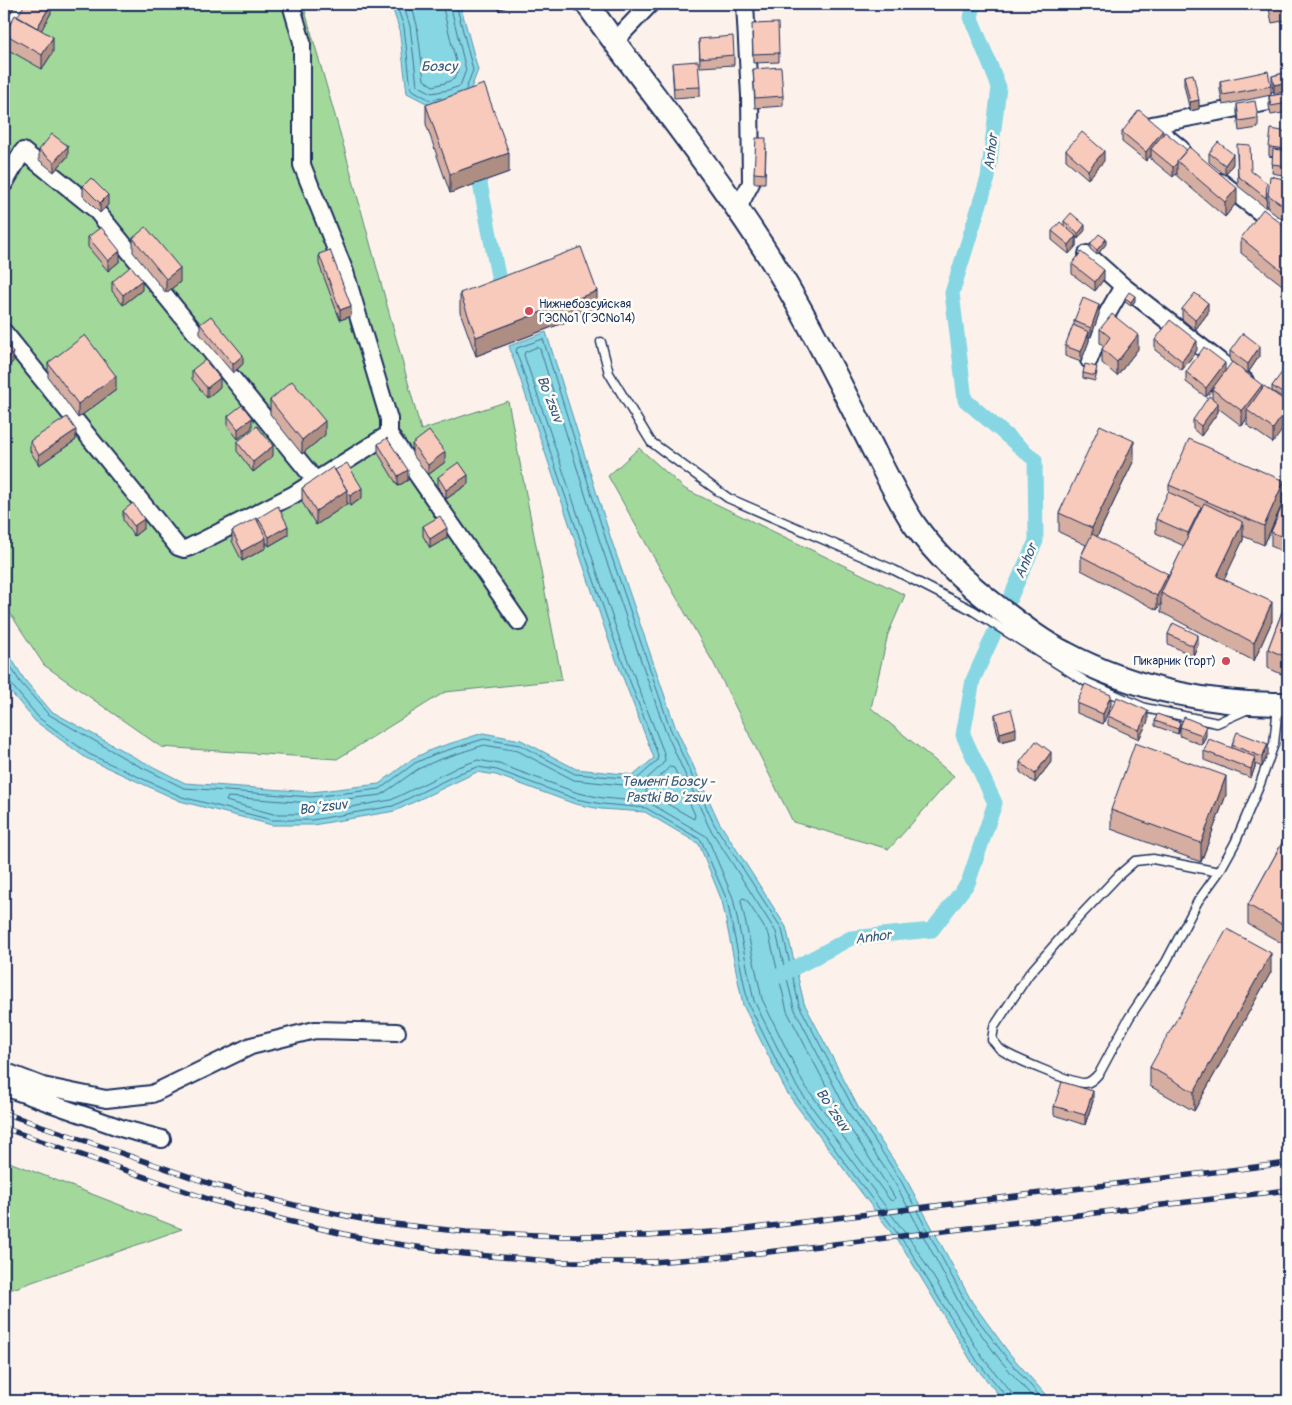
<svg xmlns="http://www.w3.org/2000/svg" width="1292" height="1405" font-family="Pangolin,sans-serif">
  <rect width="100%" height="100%" fill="#fcf2eb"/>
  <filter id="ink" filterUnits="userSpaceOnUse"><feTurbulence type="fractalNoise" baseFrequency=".02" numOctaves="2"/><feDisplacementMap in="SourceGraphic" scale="10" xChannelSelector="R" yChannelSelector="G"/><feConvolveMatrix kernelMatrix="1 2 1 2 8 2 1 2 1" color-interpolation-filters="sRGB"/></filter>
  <g filter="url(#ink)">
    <path fill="#a3d89b" stroke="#5f847c" d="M4 4H303L342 140 421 430 508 401 562 680 445 692 337 759 161 747 44 665 4 604Z
      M639 448 685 489 905 595 888 634 871 708 954 776 889 849 793 822 714 664 608 476Z
      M4 1160 182 1229 4 1292Z"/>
    <path fill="#86d6e3" stroke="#5b93ae" d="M391 4H460L478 70 468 96 430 105 407 93 399 28Z
      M546 332 611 539 675 726 719 822 786 927 804 1003 858 1107 906 1179 972 1302 1009 1353 1051 1401H1004L973 1364 905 1251 787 1093 743 1005 722 901 699 844 645 812 601 809 575 804 496 775 477 772 395 811 313 825H272L180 801 86 758 35 721 4 684V646L24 679 51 711 136 758 185 783 312 792 379 784 412 759 433 749 483 733 521 740 576 769 634 775 654 758 610 644 509 346Z"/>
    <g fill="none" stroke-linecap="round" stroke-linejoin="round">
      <path stroke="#467293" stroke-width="1" d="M396 4 404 27 411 89 430 100 441 98
        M403 4 410 26 417 85 432 93 448 90 460 86 466 70 450 4
        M411 4 417 25 424 80 433 86 445 83 454 79 458 70 442 4
        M456 4 473 70 466 89
        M4 655 20 682 48 714 133 763 184 788 311 797 380 789 415 763 435 754 484 739 520 745 575 774 637 779 657 761 658 755 615 642 516 351 517 348 543 339 606 540 670 728 714 824 782 929 799 1005 854 1109 901 1181 967 1305 1005 1356 1044 1401
        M4 681 10 683 39 718 89 754 182 797 272 820H312L393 806 460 773 478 767 497 770 576 799 602 804 646 808 701 840 727 900 748 1003 791 1090 909 1249 977 1361 1006 1396 1007 1401
        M670 767 674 768 695 815 694 819 646 792V790Z
        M743 898 746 899 769 935 787 1011 842 1116 889 1188 895 1198 893 1201 890 1200 803 1083 762 999 741 901Z
        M1014 1401 1011 1392 982 1357 914 1245 797 1087 754 1001 733 898 709 841 706 836 648 802 603 798 578 793 499 764 478 760 458 767 391 800 312 814H273L226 801 228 797 311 803 381 795 418 769 438 760 484 745 518 751 574 780 633 786 641 784 661 766 665 760 664 753 620 640 524 355 525 352 537 347 540 349 600 542 665 730 709 827 776 932 794 1008 848 1113 896 1185 962 1308 1000 1360 1036 1401"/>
      <path stroke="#86d6e3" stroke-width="15" d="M476 163 499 281 506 297
        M779 976 851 938 932 930 968 883 995 803 963 735 973 680 1036 541 1035 460 965 400 952 293 988 178 999 87 971 18 974 4"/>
      <g stroke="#1b2f5e" stroke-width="11">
        <path id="service" d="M601 342 609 373 651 442 728 498 894 570 972 610 1088 683 1145 708 1217 723 1246 710
          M1219 872 1153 859 1135 861 1119 875 1079 917 1029 974 994 1027 992 1040C995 1042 997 1046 1000 1049 1010 1057 1072 1083 1084 1083 1091 1083 1096 1077 1100 1072L1129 1018 1166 962 1198 901 1219 872 1235 843 1260 784 1274 744 1278 706"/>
      </g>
      <g stroke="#1b2f5e" stroke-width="20">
        <path id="minor" d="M291 4 302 42V165L345 272 389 419V434L519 622
          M4 38 24 4
          M614 42 650 4
          M1181 149 1152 125 1288 98
          M1221 182 1288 234
          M4 184 23 151 95 209 315 480
          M737 210 751 183 750 96 745 4
          M1087 254 1123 286 1245 381
          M4 332 178 547 184 549 190 547 293 495 389 434
          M1089 360 1106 316 1123 286
          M4 1071 43 1086 106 1099 152 1094 251 1046 315 1030 397 1032
          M4 1087 124 1129 162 1139"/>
      </g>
      <g stroke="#1b2f5e" stroke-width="26">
        <path id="secondary" d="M587 4C651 94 722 179 780 274 811 325 837 378 864 431 880 462 895 495 914 524 938 558 967 584 1000 609 1021 625 1041 641 1065 653 1132 689 1212 705 1288 704"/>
      </g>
      <use href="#service" stroke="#fdfcf7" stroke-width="8"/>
      <use href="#minor" stroke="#fdfcf7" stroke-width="16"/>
      <use href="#secondary" stroke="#fdfcf7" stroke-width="22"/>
      <g stroke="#1b2f5e" stroke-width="5.5">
        <path id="rail" d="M4 1113 214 1185 294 1205 376 1222 466 1232 562 1236H647L729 1231 1288 1163
          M4 1128 211 1200 288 1221 370 1240 464 1254 562 1262H652L734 1256 1288 1190"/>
      </g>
      <use href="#rail" stroke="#fdfcf7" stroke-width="4" stroke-dasharray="11" stroke-linecap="butt"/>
    </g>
    <path fill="#d5aea1" stroke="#1b2f5e" d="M496 4H513L499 10Z
      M1268 4H1288V20L1272 23Z
      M51 13 41 30 53 52 42 69 5 48V34L17 17Z
      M752 33 779 53V62L753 63Z
      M699 39 734 55V65L700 67Z
      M672 63 700 87V96L674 98Z
      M753 69 783 96V106L755 108Z
      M1288 72 1274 94 1272 85V76Z
      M1184 76 1199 109 1190 111 1184 85Z
      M1220 81 1271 86V95L1223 105 1220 90Z
      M1288 93V112L1271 115 1269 106V96Z
      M1237 104 1258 118V128L1239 131 1237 113Z
      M426 105 509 172 450 193 426 124Z
      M1122 132 1163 135 1237 202 1225 217 1177 176V173L1173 177 1151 159V155L1146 161 1122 142Z
      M1288 132V176L1272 173 1273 157 1269 156V147Z
      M766 148 765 183H754V173Z
      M39 150 68 156 54 172 39 160Z
      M1066 150 1104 161 1088 179 1066 160Z
      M1209 153 1233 164 1225 175 1209 162Z
      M1237 153 1251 171 1267 192 1266 208 1238 186Z
      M1288 180V224L1268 209V195Z
      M83 186 108 205 100 213 83 196Z
      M1064 221 1085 230 1078 239 1076 237V246L1069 254 1052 240V231L1064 225Z
      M1288 229V286L1286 288 1241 253V238Z
      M88 237 120 261 108 271 88 247Z
      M133 238 180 282 166 293 133 252Z
      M1090 244H1106L1097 255 1090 249Z
      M319 254 351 316 340 320 319 264Z
      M1072 264 1104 279 1095 291 1072 274Z
      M112 282 142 290 123 305 112 291Z
      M460 293 597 310 476 356 460 312Z
      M1125 298 1135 301 1131 306 1125 302Z
      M1182 309 1208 313 1195 330 1182 319Z
      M1099 314 1091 337H1089V341L1081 362 1065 356V346L1074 326V321Z
      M200 324 243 364 233 373 200 334Z
      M1100 329 1138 349 1117 376 1102 363V349L1104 346 1100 343Z
      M1155 340 1197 350 1182 370 1155 350Z
      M1230 351 1260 355 1248 373 1230 361Z
      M48 363 116 390 78 418 48 377Z
      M192 370 220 387 207 398 192 379Z
      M1225 371 1288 403 1273 443 1247 425V418L1242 426 1218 408V412L1201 436 1193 429V420L1212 398V390L1206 397 1186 382V372Z
      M1097 372 1095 381 1083 378V373Z
      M1288 375 1282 397 1272 391V386Z
      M270 400 325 435 302 454 270 414Z
      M228 416 252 428 238 439 228 426Z
      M76 440 39 465 30 451V441Z
      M237 442 273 456 253 472 237 451Z
      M378 444 408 480 398 486 378 453Z
      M412 444 445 462 428 475 412 454Z
      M1134 460 1097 537 1168 578 1184 546 1156 533V519L1169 493V485L1284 500V501L1288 503V554L1271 546V532L1281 507 1264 545 1243 536V540L1224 579 1272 621 1254 661 1161 612V603L1157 610 1081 570V556L1086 545 1059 532V513Z
      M335 470 362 498 350 506 347 502V504L316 525 302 502V488Z
      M438 477 468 484 446 499 438 487Z
      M123 511 144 528 134 536 123 520Z
      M258 518 288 535 269 546 266 542V548L242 561 232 541V531L258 522Z
      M423 526 447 538 430 548 423 536Z
      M1288 596V677L1268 668V649Z
      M1168 634 1198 645 1193 656 1168 644Z
      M1077 703 1111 705 1103 724 1077 713Z
      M995 714 1016 738 1000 742 995 723Z
      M1108 716 1148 721 1139 739 1108 725Z
      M1155 721 1180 726 1206 735 1202 745 1180 736V727L1178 734 1155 726Z
      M1232 745 1268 754 1262 767 1255 764V767L1251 778 1204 760V751L1232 748Z
      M1020 762H1051L1035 783 1020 772Z
      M1226 795 1201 862 1111 829V810Z
      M1288 832 1287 946 1248 924V905Z
      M1271 972 1194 1111 1150 1086V1067Z
      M1093 1101 1085 1125 1054 1115V1106Z"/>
    <path fill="#ae8d83" stroke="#1b2f5e" d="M10 4H16L4 24V15Z
      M51 4V13L36 40V30Z
      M499 4H513L499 10Z
      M53 37V52L42 69V55Z
      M7 76V86L4 92V82Z
      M1288 82V91L1274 94V85Z
      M1199 100V109L1190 111V102Z
      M1163 130V140L1151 149V155L1146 161V152Z
      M68 146V156L54 172V162Z
      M1104 151V161L1088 179V170Z
      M509 153V172L450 193V174Z
      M1233 154V164L1225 175V165Z
      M1177 163V173L1173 177V167Z
      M1237 188V202L1225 217V202Z
      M108 195V205L100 213V203Z
      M1085 225V230L1078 239V234Z
      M1076 236V246L1069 254V245Z
      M1106 239V244L1097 255V250Z
      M120 251V261L108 271V261Z
      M180 268V282L166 293V279Z
      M1104 270V279L1095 291V282Z
      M5 272V281L4 282V273Z
      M1288 272V286L1286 288V274Z
      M142 280V290L123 305V295Z
      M597 291V310L476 356V337Z
      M1135 296V301L1131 306V302Z
      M1208 303V313L1195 330V320Z
      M1099 305V314L1091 337V328Z
      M351 306V316L340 320V310Z
      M1089 332V341L1081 362V352Z
      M1138 335V349L1117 376V362Z
      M1197 341V350L1182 370V361Z
      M1260 346V355L1248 373V364Z
      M13 353V362L4 370V360Z
      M243 355V364L233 373V364Z
      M1225 363V372L1206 397V388Z
      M116 376V390L78 418V404Z
      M220 378V387L207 398V388Z
      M1288 383V388L1282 397V393Z
      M1262 385V399L1247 410V418L1242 426V411Z
      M1218 403V412L1201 436V426Z
      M1288 407V422L1273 443V429Z
      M252 418V428L238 439V429Z
      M325 421V435L302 454V440Z
      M76 430V440L39 465V455Z
      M1134 441V460L1092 547V528Z
      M273 446V456L253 472V462Z
      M445 452V462L428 475V465Z
      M408 470V480L398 486V476Z
      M468 475V484L446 499V490Z
      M1284 481V500L1264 545V526Z
      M362 488V498L350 506V496Z
      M347 490V504L316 525V511Z
      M1201 507V521L1188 548V533Z
      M144 519V528L134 536V526Z
      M1243 522V540L1217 595V576Z
      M288 526V535L269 546V537Z
      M447 528V538L430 548V539Z
      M266 538V548L242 561V551Z
      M1168 574V588L1161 593V603L1157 610V596Z
      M1272 602V621L1254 661V643Z
      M1198 635V645L1193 656V646Z
      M1111 695V705L1103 724V714Z
      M1148 711V721L1139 739V730Z
      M1180 722V727L1178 734V729Z
      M1206 726V735L1202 745V735Z
      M1016 728V738L1000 742V733Z
      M1268 744V754L1262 767V757Z
      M1051 752V762L1035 783V774Z
      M1255 757V767L1251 778V769Z
      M1226 776V795L1201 862V843Z
      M1288 925V944L1287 946V927Z
      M1271 953V972L1194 1111V1092Z
      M1093 1091V1101L1085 1125V1115Z"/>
    <path fill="#f8cabb" stroke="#1b2f5e" d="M4 4H10L4 15Z
      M25 4H51L37 28 17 17Z
      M1271 4H1288V6L1272 9Z
      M15 15 53 37 42 55 5 34Z
      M778 23 779 53 753 54 752 24Z
      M733 36 734 55 700 58 699 39Z
      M698 61 700 87 674 88 672 63Z
      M781 67 783 96 755 98 753 69Z
      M1268 71 1271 86 1223 95 1220 81Z
      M1288 72V82L1274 85 1272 76Z
      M4 74 7 76 4 82Z
      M1193 74 1199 100 1190 102 1184 76Z
      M484 84 509 153 450 174 426 105Z
      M1288 93V103L1271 106 1269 96Z
      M1255 101 1258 118 1239 121 1237 104Z
      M1139 110 1163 130 1146 152 1122 132Z
      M1271 129 1288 132V149L1269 147Z
      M1082 132 1104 151 1088 170 1066 150Z
      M1165 132 1187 150 1177 161V163L1173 167 1151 149Z
      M52 134 68 146 54 162 39 150Z
      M756 138H766L765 174 754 173Z
      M1218 142 1233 154 1225 165 1209 153Z
      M1237 144 1250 145 1251 171 1267 183 1266 198 1238 176Z
      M1189 147 1237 188 1225 202 1177 161Z
      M1273 149 1288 151V166L1272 164Z
      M1270 176 1288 180V209L1268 195Z
      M91 178 108 195 100 203 83 186Z
      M1263 209 1288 229V272L1286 274 1241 238Z
      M1071 213 1085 225 1078 234 1064 221Z
      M1060 222 1076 236 1069 245 1052 231Z
      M101 227 120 251 108 261 88 237Z
      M146 227 180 268 166 279 133 238Z
      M1099 234 1106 239 1097 250 1090 244Z
      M581 247 597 291 476 337 460 293Z
      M330 250 351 306 340 310 319 254Z
      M1081 252 1104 270 1095 282 1072 264Z
      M131 266 142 280 123 295 112 282Z
      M1129 292 1135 296 1131 302 1125 298Z
      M1195 293 1208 303 1195 320 1182 309Z
      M1083 298 1099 305 1091 328 1074 321Z
      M1112 314 1138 335 1117 362 1102 349 1110 337 1100 329Z
      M211 316 243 355 233 364 200 324Z
      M1170 320 1197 341 1182 361 1155 340Z
      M1073 325 1089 332 1081 352 1065 346Z
      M1243 333 1260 346 1248 364 1230 351Z
      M85 335 116 376 78 404 48 363Z
      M4 340 13 353 4 360Z
      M1204 347 1225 363 1206 388 1186 372Z
      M205 360 220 378 207 388 192 370Z
      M1232 362 1262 385 1242 411 1212 389Z
      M1085 364 1097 367 1095 376 1083 373Z
      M1283 371 1288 375V383L1282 393 1272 386Z
      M292 381 325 421 302 440 270 400Z
      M1264 386 1288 403V407L1273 429 1247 410Z
      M1209 396 1218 403 1201 426 1193 420Z
      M242 405 252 418 238 429 228 416Z
      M67 417 76 430 39 455 30 441Z
      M1100 425 1134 441 1092 528 1059 513Z
      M257 426 273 446 253 462 237 442Z
      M429 431 445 452 428 465 412 444Z
      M387 438 408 470 398 476 378 444Z
      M1189 439 1284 481 1264 526 1169 485Z
      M459 462 468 475 446 490 438 477Z
      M347 463 362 488 350 496 347 492V490L335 470Z
      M333 467 347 490 316 511 302 488Z
      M1168 492 1201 507 1188 533 1156 519Z
      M1284 501 1288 503V539L1271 532Z
      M133 503 144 519 134 526 123 511Z
      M1204 503 1243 522 1217 576 1272 602 1254 643 1161 593Z
      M278 506 288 526 269 537 258 518Z
      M440 516 447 528 430 539 423 526Z
      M256 518 266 538 242 551 232 531Z
      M1092 534 1168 574 1157 596 1081 556Z
      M1288 596V658L1268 649Z
      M1173 623 1198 635 1193 646 1168 634Z
      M1085 684 1111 695 1103 714 1077 703Z
      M1117 697 1148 711 1139 730 1108 716Z
      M1011 709 1016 728 1000 733 995 714Z
      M1157 714 1180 722 1178 729 1155 721Z
      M1184 717 1206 726 1202 735 1180 727Z
      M1237 732 1268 744 1262 757 1232 745Z
      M1209 739 1255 757 1251 769 1204 751Z
      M1036 741 1051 752 1035 774 1020 762Z
      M1135 743 1226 776 1201 843 1111 810Z
      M1288 832V925L1287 927 1248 905Z
      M1227 929 1271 953 1194 1092 1150 1067Z
      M1062 1082 1093 1091 1085 1115 1054 1106Z"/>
  </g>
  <g fill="#d1495b" stroke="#fdfcf7" stroke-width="2">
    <circle cx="529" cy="311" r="5"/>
    <circle cx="1226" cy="661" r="5"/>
  </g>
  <g text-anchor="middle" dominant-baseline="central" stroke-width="5" stroke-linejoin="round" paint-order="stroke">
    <g font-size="12" fill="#1b2f5e" stroke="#fdfcf7" text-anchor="start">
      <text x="539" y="304">Нижнебозсуйская<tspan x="539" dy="14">ГЭС№1 (ГЭС№14)</tspan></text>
      <text x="1216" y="661" text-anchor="end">Пикарник (торт)</text>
    </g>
    <g font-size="14" font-style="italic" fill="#36597f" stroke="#fdfcf7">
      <text x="439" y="66">Бозсу</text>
      <text transform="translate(991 152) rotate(-83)">Anhor</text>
      <text transform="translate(550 399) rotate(69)">Boʻzsuv</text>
      <text transform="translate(1026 561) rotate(-67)">Anhor</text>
      <text x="668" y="781">Төменгі Бозсу -<tspan x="668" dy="16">Pastki Boʻzsuv</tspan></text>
      <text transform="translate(323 807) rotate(-7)">Boʻzsuv</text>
      <text transform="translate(873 937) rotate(-7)">Anhor</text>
      <text transform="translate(833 1110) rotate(56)">Boʻzsuv</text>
    </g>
  </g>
  <rect width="1292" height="1405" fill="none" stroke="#fdfcf7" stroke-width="20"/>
  <rect x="10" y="10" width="1272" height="1385" fill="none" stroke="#1b2f5e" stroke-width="2" filter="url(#ink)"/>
</svg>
